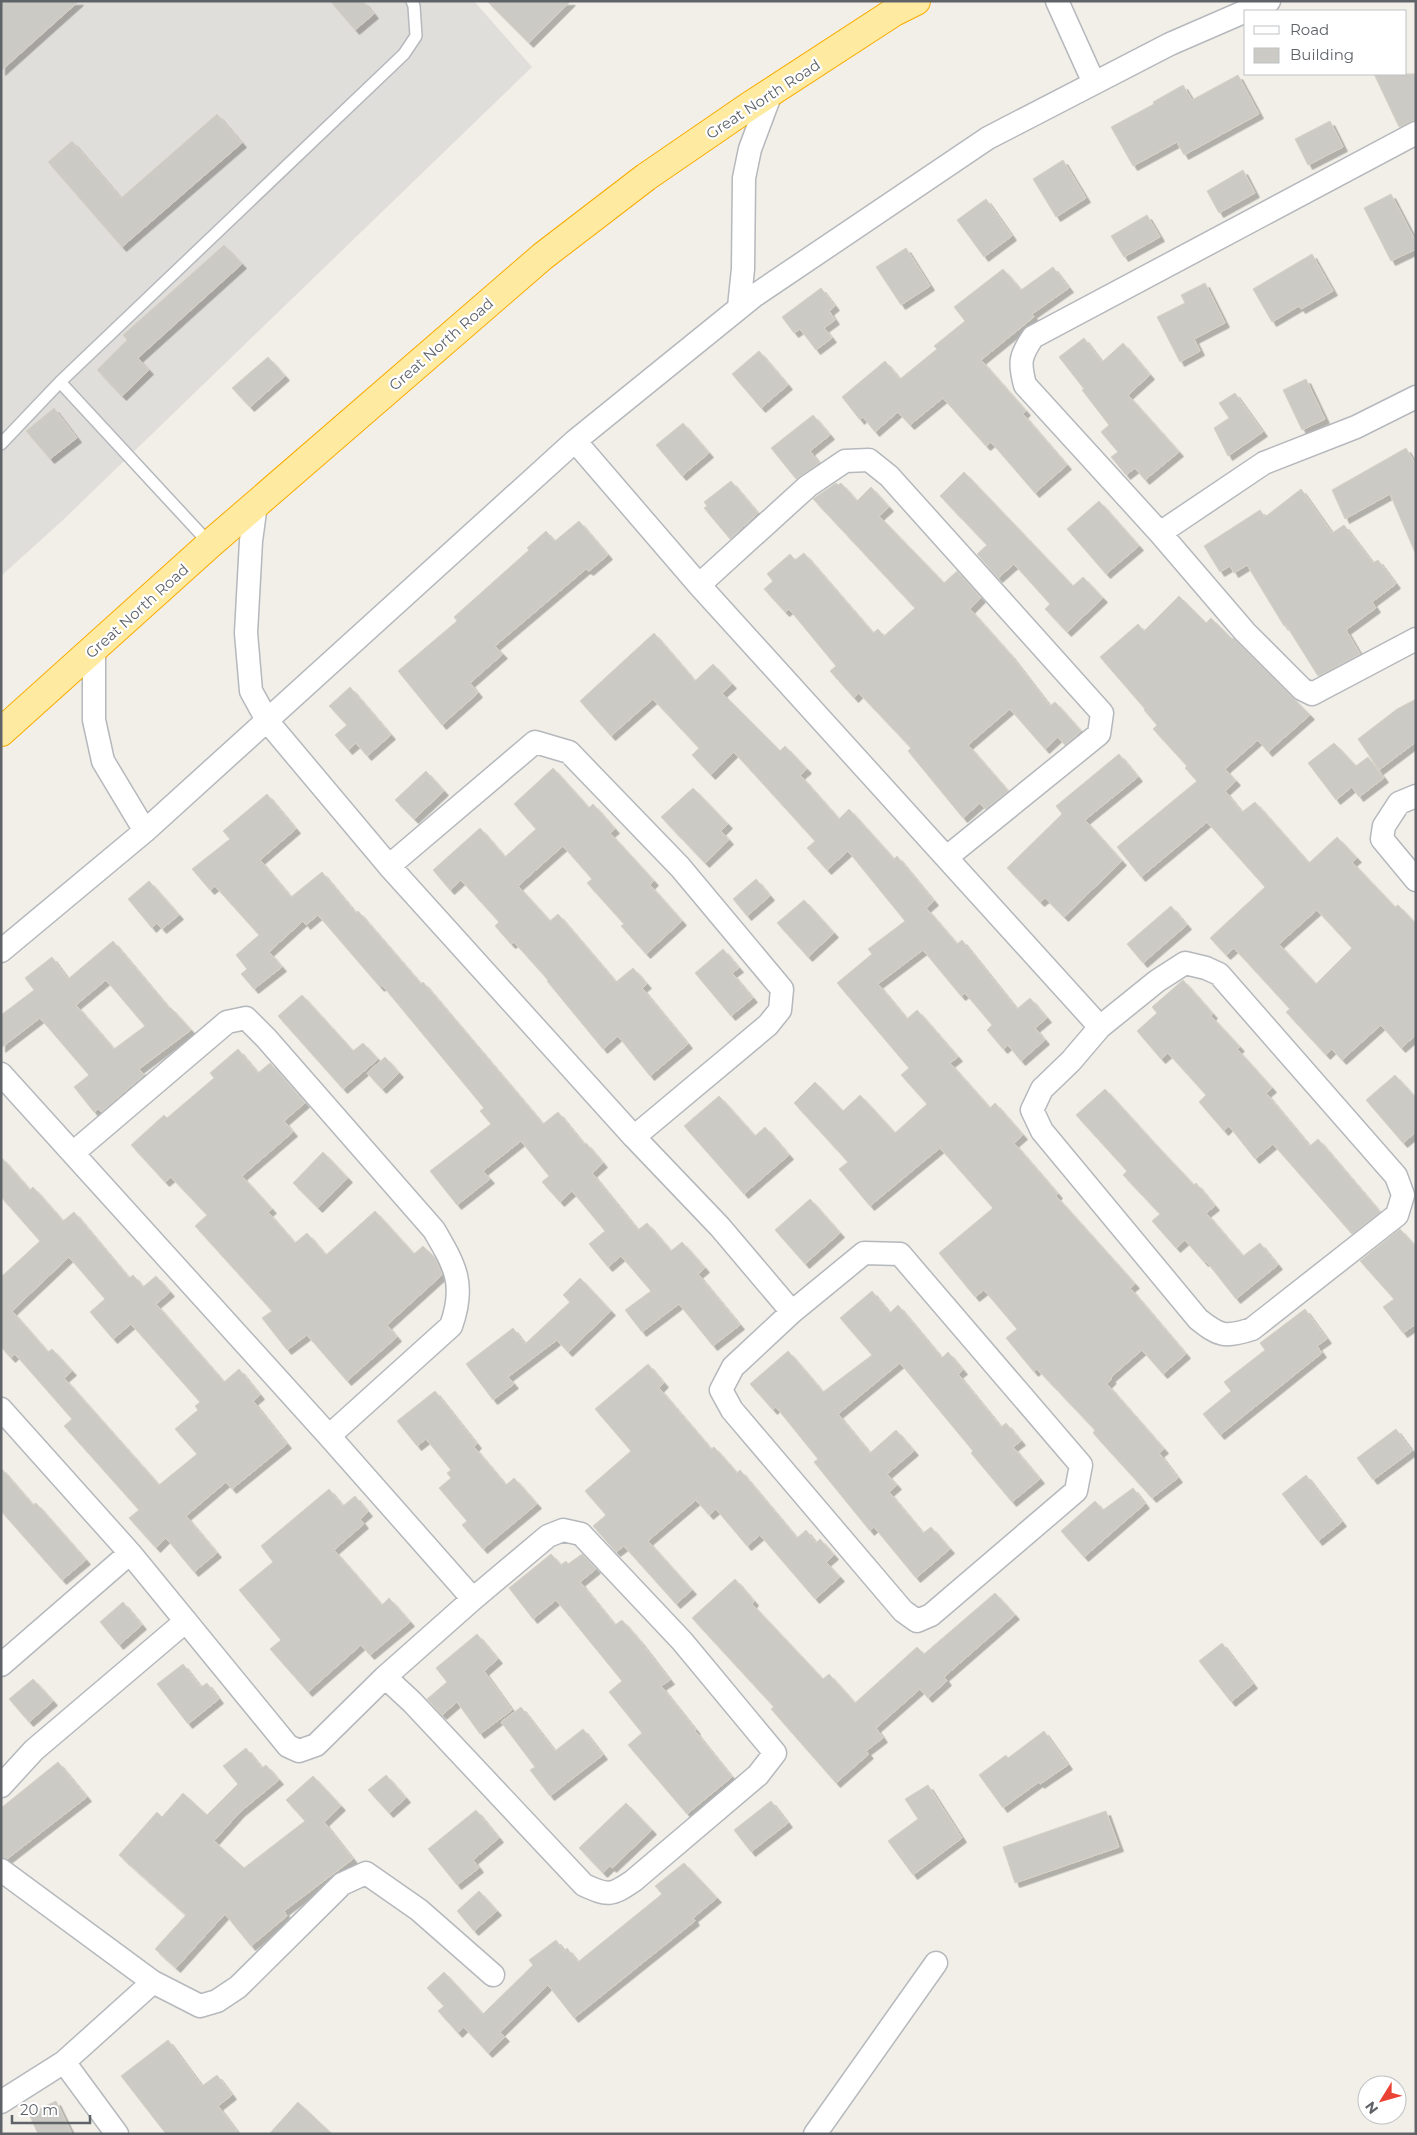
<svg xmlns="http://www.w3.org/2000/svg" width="1417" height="2135" font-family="Montserrat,sans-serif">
  <defs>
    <filter id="shadow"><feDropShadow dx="4.5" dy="4.5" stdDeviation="0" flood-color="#0004"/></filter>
  </defs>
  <rect width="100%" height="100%" fill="#f1efe8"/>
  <path fill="#e0deda" d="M1 1H474L532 67 62 521 1 576Z"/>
  <path fill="#cccac5" stroke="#d6d1c6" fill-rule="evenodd" filter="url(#shadow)" d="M1 1H79L1 71Z
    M330 1H363L374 14 355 30Z
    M487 1H571L529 43Z
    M1374 74H1416V119L1399 127Z
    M1238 75 1259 114 1184 155 1177 142 1133 166 1111 127 1154 104 1153 102 1183 85 1192 100Z
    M217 114 242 143 122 247 48 162 72 141 121 198Z
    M1330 121 1343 147 1308 165 1295 139Z
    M1063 160 1086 198 1056 217 1033 179Z
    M1243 170 1255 193 1219 213 1207 191Z
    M1391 194 1416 242V249L1391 261 1364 208Z
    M986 199 1012 236 984 257 957 220Z
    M1147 215 1160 237 1124 257 1111 236Z
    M224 245 242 264 138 358 149 370 122 396 97 370 127 340 123 335Z
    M906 248 930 286 901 305 876 267Z
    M1312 254 1333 291 1301 309 1299 306 1272 322 1253 289Z
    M1053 267 1069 288 1032 314 1034 317 981 360 1026 411 1023 414 1067 465 1035 493 991 442 986 446 943 398 910 425 898 412 875 432 863 417 860 420 842 397 885 361 900 379 937 349 934 346 965 321 954 307 1003 269 1021 290Z
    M1205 283 1225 323 1194 339 1200 351 1180 362 1157 317 1185 303 1181 295Z
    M821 288 835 306 829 311 835 320 824 328 832 338 816 350 800 329 794 333 782 317Z
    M1084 338 1102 362 1123 343 1150 375 1128 395 1179 452 1145 480 1135 468 1126 475 1111 457 1118 452 1101 432 1109 425 1082 390 1084 389 1059 357Z
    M759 351 788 385 761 408 732 374Z
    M268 357 285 376 250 407 232 388Z
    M1306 379 1325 419 1302 430 1283 390Z
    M1235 393 1263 432 1228 456 1214 428 1229 418 1219 403Z
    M54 408 77 438 50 459 26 431Z
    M813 415 830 435 810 451 819 463 796 479 771 448Z
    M683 423 709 453 682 476 656 445Z
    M1406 448 1416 465V555L1390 494 1345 519 1332 490Z
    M964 472 1073 586 1083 577 1103 598 1067 632 1045 609 1050 604 1014 564 998 578 977 554 987 545 940 496Z
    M731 481 758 513 730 539 704 508 707 506 704 502Z
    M836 483 838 485 841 483 857 501 871 487 889 507 879 516 944 583 957 571 981 598 970 609 1010 654 1050 706 1055 702 1081 731 1065 745 1058 737 1045 749 1010 709 968 745 1008 791 985 809 980 803 963 818 908 751 911 748 859 693 854 698 830 671 836 666 789 609 785 612 764 589 773 581 767 574 790 554 795 560 804 553 873 633 878 629 884 636 915 608 813 499Z
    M1301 489 1332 533 1344 525 1373 563 1378 560 1396 584 1372 602 1376 608 1346 630 1360 654 1318 676 1286 625 1284 626 1247 565 1234 573 1230 566 1220 572 1204 546 1260 510 1265 517Z
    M1099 501 1139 546 1106 574 1067 529Z
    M579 521 608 555 589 571 586 569 495 646 503 654 470 683 478 693 442 725 398 671 457 621 454 617 529 550 527 548 546 531 555 541Z
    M1179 596 1206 623 1211 618 1232 639 1233 638 1310 715 1268 752 1258 740 1225 769 1236 781 1225 791 1242 812 1255 802 1309 863 1337 837 1357 858 1352 862 1395 907 1398 905 1416 924V1035L1401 1048 1381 1025 1342 1060 1332 1049 1326 1055 1286 1012 1290 1009 1234 948 1226 955 1210 938 1265 887 1207 822 1141 877 1117 847 1197 781 1185 768 1187 766 1153 729 1157 725 1144 710 1145 709 1100 657 1138 624 1144 631ZM1317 910 1352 948 1316 984 1279 944Z
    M654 633 695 681 713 664 732 684 722 693 780 751 785 746 807 769 800 775 839 819 849 809 894 859 897 856 934 901 926 908 957 944 962 940 1017 1009 1030 998 1047 1018 1035 1028 1045 1040 1021 1061 1008 1045 1003 1049 987 1030 992 1025 965 993 961 996 923 950 878 984 907 1019 917 1010 958 1057 950 1063 990 1108 995 1103 1023 1135 1014 1143 1058 1194 1056 1196 1135 1284 1130 1288 1186 1354 1163 1374 1142 1350 1110 1378 1112 1379 1107 1384 1164 1449 1159 1453 1178 1478 1152 1498 1093 1433 1095 1430 1037 1369 1034 1372 1006 1338 1017 1329 984 1290 975 1297 939 1253 993 1208 940 1148 870 1206 839 1169 848 1162 794 1103 815 1082 843 1111 860 1095 895 1133 927 1104 901 1075 909 1068 837 983 872 954 868 949 905 921 848 851 827 870 807 848 815 841 734 752 711 775 692 755 699 748 653 699 611 736 580 701Z
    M350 687 391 735 367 756 356 743 348 750 335 735 347 725 329 706Z
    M1416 699V742L1379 770 1358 739 1397 709Z
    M1334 743 1356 766 1368 757 1384 778 1359 797 1352 787 1336 800 1308 763Z
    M1119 754 1138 777 1085 820 1122 861 1064 917 1045 898 1040 902 1007 868 1062 814 1056 806Z
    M553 768 589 808 593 804 615 829 610 833 654 881 650 885 682 921 646 954 621 926 624 924 587 883 592 879 563 846 518 886 550 921 558 914 616 982 633 968 647 984 642 988 688 1044 650 1076 618 1036 603 1049 547 981 548 980 514 942 511 944 495 926 499 922 461 880 450 890 433 870 480 828 505 857 536 829 514 804Z
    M426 771 444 791 414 819 395 800Z
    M693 788 728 824 721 831 729 840 705 863 661 817Z
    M267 794 296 829 260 860 291 897 322 872 356 913 358 911 421 984 423 982 543 1124 558 1112 584 1144 586 1143 603 1163 592 1173 638 1230 647 1223 671 1251 682 1242 705 1268 698 1274 740 1325 713 1346 679 1304 642 1332 625 1310 651 1291 621 1256 608 1267 589 1244 605 1231 572 1191 560 1202 542 1182 549 1176 521 1141 483 1171 490 1179 457 1205 430 1171 491 1124 480 1111 484 1108 382 985 380 987 318 915 306 925 303 921 269 952 282 967 254 989 241 974 247 969 236 955 259 935 215 886 210 890 192 869 230 839 223 831Z
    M756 879 770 896 747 916 733 899Z
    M149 881 179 915 162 929 157 923 152 928 128 899Z
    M804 900 834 933 808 957 777 923Z
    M1171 906 1187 925 1143 963 1127 944Z
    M113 941 169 1008 170 1007 191 1030 139 1069 144 1075 117 1098 101 1112 98 1109 94 1112 74 1087 89 1075 40 1018 1 1048V1015L34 990 25 978 52 957 68 979ZM106 980 145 1026 114 1049 76 1005Z
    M723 949 739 968 732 973 753 998 731 1016 695 973Z
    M1183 980 1213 1014 1211 1016 1240 1047 1237 1049 1272 1088 1266 1093 1310 1146 1318 1139 1380 1212 1352 1234 1273 1144 1255 1159 1229 1126 1224 1131 1199 1102 1206 1095 1168 1053 1161 1059 1137 1031 1157 1013 1152 1007Z
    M302 995 353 1051 363 1043 378 1059 343 1089 278 1016Z
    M238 1049 258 1073 270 1063 305 1103 284 1121 293 1132 242 1176 272 1209 268 1212 295 1243 307 1233 326 1255 375 1211 414 1254 423 1246 435 1258 440 1270 442 1275 387 1325 397 1337 347 1381 307 1335 287 1350 262 1318 272 1311 195 1226 207 1215 171 1177 165 1182 131 1145 164 1115 167 1118 214 1078 210 1073Z
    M385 1057 399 1073 382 1089 367 1073Z
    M1395 1075 1416 1098V1132L1403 1143 1366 1100Z
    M1105 1089 1156 1145 1194 1185 1196 1183 1215 1206 1206 1213 1243 1256 1260 1243 1278 1265 1236 1299 1206 1261 1204 1262 1185 1240 1176 1248 1152 1221 1160 1214 1123 1175 1127 1171 1076 1115Z
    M719 1096 755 1136 765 1127 789 1155 744 1194 684 1126Z
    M323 1152 348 1178 318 1208 293 1183Z
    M1 1157 30 1190 33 1187 63 1221 74 1212 129 1278 133 1275 143 1287 156 1276 170 1292 156 1304 224 1382 239 1369 260 1395 253 1401 287 1444 232 1489 226 1482 186 1516 217 1553 194 1572 166 1538 156 1548 129 1518 139 1510 64 1426 72 1419 15 1354 11 1358 1 1347V1277L40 1241 1 1197ZM69 1257 105 1299 90 1312 113 1339 131 1324 200 1402 195 1406 198 1410 175 1429 197 1454 159 1485 64 1378 72 1371 52 1349 48 1352 12 1311Z
    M810 1199 840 1233 805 1264 775 1230Z
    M1400 1229 1416 1247V1324L1403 1333 1383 1307 1394 1299 1360 1261Z
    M580 1278 611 1311 568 1352 557 1340 508 1377 514 1384 493 1400 466 1364 513 1328 525 1344 570 1302 563 1295Z
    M872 1291 890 1313 898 1305 942 1358 948 1352 963 1370 958 1374 1001 1427 1006 1423 1021 1441 1013 1447 1040 1479 1012 1502 971 1453 973 1451 900 1363 838 1414 870 1453 896 1430 914 1451 887 1474 897 1485 889 1492 923 1533 931 1527 950 1549 916 1578 874 1527 870 1531 814 1462 818 1459 776 1407 773 1410 750 1384 788 1351 823 1392 872 1355 840 1318Z
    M1305 1309 1327 1339 1317 1346 1322 1353 1220 1435 1203 1414 1231 1391 1224 1382 1265 1350 1260 1343Z
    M648 1364 664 1383 659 1388 711 1449 714 1447 737 1473 740 1470 797 1538 806 1530 816 1543 820 1539 834 1555 826 1562 840 1577 815 1599 760 1535 747 1546 716 1509 709 1515 696 1500 648 1541 692 1590 676 1604 624 1546 616 1552 593 1526 606 1515 585 1491 631 1451 595 1409Z
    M435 1391 477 1444 474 1447 506 1485 514 1478 537 1504 483 1549 462 1525 467 1521 439 1488 451 1478 447 1473 451 1470 426 1439 417 1446 397 1421Z
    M1396 1429 1412 1451 1373 1480 1357 1458Z
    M1 1468 33 1505 36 1503 86 1560 62 1580 1 1511Z
    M1306 1475 1342 1522 1318 1541 1282 1494Z
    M1133 1488 1145 1504 1084 1557 1061 1531 1095 1501 1103 1510Z
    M329 1489 343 1506 355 1496 368 1512 360 1519 364 1524 334 1550 382 1605 389 1598 410 1622 370 1655 361 1645 308 1692 270 1649 281 1640 239 1590 273 1562 261 1546Z
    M551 1554 561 1565 566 1561 568 1564 582 1554 596 1569 580 1582 615 1625 622 1620 640 1641 670 1680 661 1686 696 1730 695 1731 732 1777 687 1814 628 1745 642 1733 609 1692 622 1681 556 1600 533 1619 509 1588Z
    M735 1579 754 1601 752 1604 818 1674 823 1679 829 1674 855 1703 917 1647 924 1654 995 1593 1015 1615 944 1677 947 1681 928 1698 920 1689 876 1728 883 1738 866 1751 869 1754 836 1783 771 1709 774 1707 692 1618Z
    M123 1602 142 1625 119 1645 100 1622Z
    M477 1634 498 1659 484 1671 512 1710 480 1734 457 1702 442 1715 427 1699 447 1682 436 1668Z
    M1222 1643 1253 1684 1231 1702 1199 1661Z
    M183 1664 201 1687 207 1683 219 1699 188 1724 157 1684Z
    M33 1679 53 1701 29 1722 9 1699Z
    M521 1707 555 1751 583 1729 603 1755 550 1796 530 1770 535 1767 501 1722Z
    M1044 1731 1068 1765 1040 1784 1039 1782 1003 1808 979 1775 1006 1755 1008 1758Z
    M246 1748 262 1768 266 1765 279 1780 240 1812 214 1841 244 1868 305 1821 286 1800 313 1776 341 1806 324 1822 353 1859 284 1911 287 1916 251 1946 225 1914 176 1968 155 1949 186 1915 119 1855 157 1812 162 1817 183 1793 207 1815 238 1784 223 1766Z
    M58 1762 87 1797 7 1859 1 1857V1808Z
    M386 1775 406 1798 389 1813 368 1790Z
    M928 1785 962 1838 913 1875 888 1841 918 1819 905 1799Z
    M771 1801 788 1823 751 1852 734 1830Z
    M626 1803 652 1830 612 1868 610 1866 603 1873 579 1848Z
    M476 1810 499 1838 473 1860 479 1868 457 1885 428 1849Z
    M1106 1811 1119 1847 1015 1883 1003 1847Z
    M684 1863 717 1898 693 1918 695 1921 574 2018 548 1985 500 2032 505 2037 488 2053 464 2027 458 2033 438 2011 444 2006 427 1988 444 1972 483 2014 533 1965 529 1960 556 1940 564 1951 567 1948 578 1962 662 1894 655 1886Z
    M479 1891 497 1911 474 1931 457 1911Z
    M168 2040 202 2086 217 2075 232 2095 218 2106 239 2134H166L121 2076Z
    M56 2101 72 2134H38L29 2114Z
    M298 2102 332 2134H269Z"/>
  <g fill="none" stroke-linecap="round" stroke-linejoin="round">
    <g stroke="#b5b8bc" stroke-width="14">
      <path id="service" d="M60 382 210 544
        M1 444 60 382 404 54 416 36 414 6 412 1"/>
    </g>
    <g stroke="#b5b8bc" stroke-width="25">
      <path id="minor" d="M1057 1 1094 83
        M1246 11 1269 1
        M1416 133 1033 337C1020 356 1019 362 1025 385L1160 533 1264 463 1356 427 1416 397
        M739 307 743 269 744 178 750 149 771 93
        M575 441 699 585 1100 1027
        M256 504 251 541 246 633 251 691 268 722 389 866 634 1137 720 1227 792 1312
        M1160 533 1245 632 1302 689 1312 694 1416 639
        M699 585 808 486 845 461 869 460 889 476 1102 713 1099 734 947 857
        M94 650V720L103 761 145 831
        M1416 796 1399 803 1384 826 1382 839 1416 880
        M389 866 535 742 569 752 680 867 782 989 780 1010 768 1025 634 1137
        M1 951 145 831 575 441 754 296 988 138 1170 44 1246 11
        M1185 963 1206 968 1219 974 1396 1176 1403 1195 1397 1215 1252 1329C1225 1338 1219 1336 1198 1319L1042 1131 1032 1110 1042 1089 1071 1061 1100 1027 1157 981Z
        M1 1074 329 1436 473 1599 548 1536 563 1530 581 1534 682 1641 775 1753 758 1775 633 1881C611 1896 608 1896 584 1885L412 1702 385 1677
        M73 1153 227 1022 246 1018 266 1038 434 1230C455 1266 466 1284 451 1326L329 1436
        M864 1253 900 1254 1081 1465 1076 1491 931 1615 917 1621 903 1611 732 1410 721 1390 733 1367 792 1312Z
        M1 1409 130 1553 288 1746 299 1751 316 1745 385 1677 473 1599
        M1 1665 130 1553
        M1 1786 34 1750 186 1621
        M1 1870 153 1982
        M64 2062 117 2134
        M1 2102 64 2062 153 1982 200 2006 217 2001 238 1987 342 1884 366 1873 419 1910 493 1975
        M815 2134 936 1963"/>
    </g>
    <g stroke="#f9ab00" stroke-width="30">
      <path id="trunk" d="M1 732 210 544 543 256 646 177 748 107 894 12 916 1"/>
    </g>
    <use href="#service" stroke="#fff" stroke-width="11"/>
    <use href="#minor" stroke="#fff" stroke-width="22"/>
    <use href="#trunk" stroke="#feeaa1" stroke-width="28"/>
  </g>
  <g text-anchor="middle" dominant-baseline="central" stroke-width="4.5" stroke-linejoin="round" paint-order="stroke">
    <g font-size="15" fill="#5f6368" stroke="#fff">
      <text transform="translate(763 99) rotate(-33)">Great North Road</text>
      <text transform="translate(441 344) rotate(-41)">Great North Road</text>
      <text transform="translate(137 611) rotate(-42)">Great North Road</text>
    </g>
  </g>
  <rect width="1417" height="2135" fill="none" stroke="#5f6368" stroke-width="5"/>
  <rect x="1244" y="10" width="162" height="65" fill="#ffffff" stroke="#bfc1c3"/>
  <rect x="1254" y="26" width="25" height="8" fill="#ffffff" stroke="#bfc1c3"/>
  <text x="1290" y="35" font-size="15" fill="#5f6368">Road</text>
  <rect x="1254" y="48" width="25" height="15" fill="#cccac5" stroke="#bfc1c3"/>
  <text x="1290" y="60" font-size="15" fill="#5f6368">Building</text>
  <g transform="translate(1382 2100) rotate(233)"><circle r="24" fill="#ffffff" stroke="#bfc1c3"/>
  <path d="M0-4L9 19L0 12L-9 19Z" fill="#ea4335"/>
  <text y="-8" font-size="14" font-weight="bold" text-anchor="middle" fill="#5f6368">N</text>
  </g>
  <path d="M12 2115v8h78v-8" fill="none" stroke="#5f6368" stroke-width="2.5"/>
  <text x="20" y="2115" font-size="15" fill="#5f6368" stroke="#ffffff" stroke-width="4" paint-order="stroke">20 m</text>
</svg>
